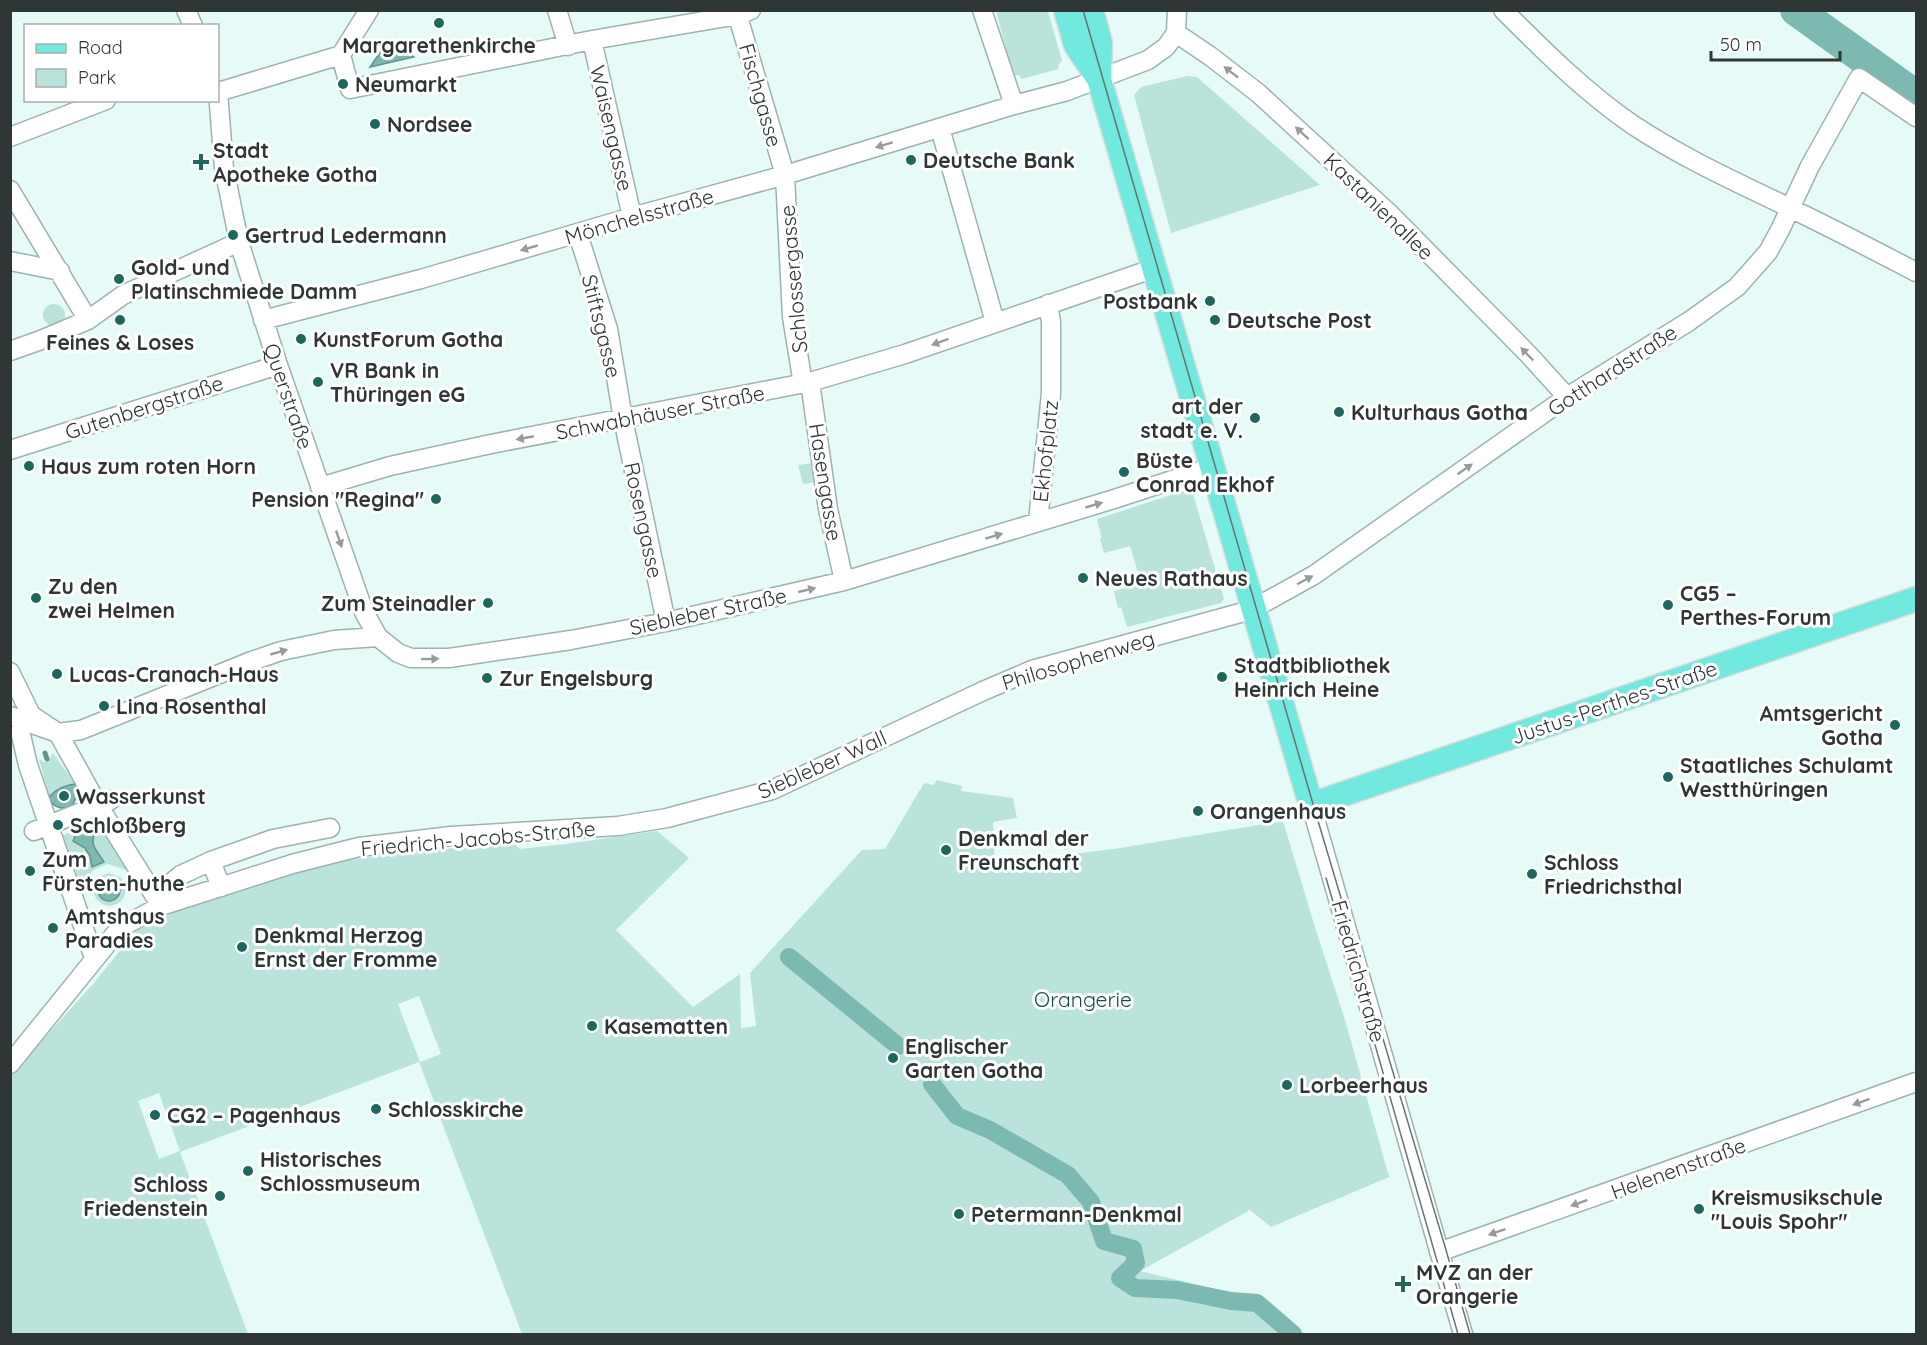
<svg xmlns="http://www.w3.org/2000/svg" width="1927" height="1345" font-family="Quicksand,sans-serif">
  <rect width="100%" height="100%" fill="#e6fbf7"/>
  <path fill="#bae3dc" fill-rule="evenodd" d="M996 11H1048L1062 61 1059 64 1058 69 1022 79 1019 75H1013Z
    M1187 76 1197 77 1320 185 1171 233 1134 95 1141 87Z
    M43 315a11 11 0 1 1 22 0a11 11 0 1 1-22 0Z
    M813 463 817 482 803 484 798 465Z
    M1186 490 1193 494 1224 599 1221 603 1127 627 1121 607 1118 608 1114 591 1141 583 1130 546 1104 553 1100 539 1102 538 1097 519Z
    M53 753 75 784 65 785 49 797 39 759 44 762 48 761Z
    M937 780 962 786 961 791 1013 798 1017 818 993 822 995 863 1114 849 1283 821 1314 924 1345 1020 1389 1177 1271 1227 1250 1210 1140 1271 1258 1299 1305 1334H522L419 1062 180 1152 248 1334H11V1075L93 984 136 931 189 905 321 865 362 858 512 842 520 849 566 844 657 831 689 858 616 930 693 1007 740 974 741 1028 756 1026 750 973 862 850 885 849 924 783 934 785ZM419 996 441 1054 420 1062 398 1004ZM159 1093 180 1151 159 1159 138 1101Z
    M97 818 127 870 107 864 92 871 83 891 62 836Z
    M109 873 120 877 126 886C126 898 121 904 110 906 94 904 89 890 98 877ZM110 879 120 886V893L116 899 109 900 102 898C97 890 99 881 110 879Z"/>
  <path fill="#7cb9b0" stroke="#65928b" stroke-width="1.5" d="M389 39 414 57 370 67Z
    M75 784 78 794 72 806C62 810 52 808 49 797 56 789 64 785 75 784Z
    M90 829 95 833C89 846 98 851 104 862L92 867 90 856 85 848 73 841 75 836Z
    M98 890a11 11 0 1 1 22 0a11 11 0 1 1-22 0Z"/>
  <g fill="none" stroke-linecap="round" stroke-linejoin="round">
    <path stroke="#65928b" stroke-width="5" d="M45 753 47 759"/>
    <path stroke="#7cb9b0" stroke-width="18" d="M789 957 898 1046
      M932 1084 957 1116 990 1130 1068 1175 1091 1202 1104 1241 1133 1249 1136 1263 1120 1278 1135 1288 1177 1290 1231 1301 1257 1303 1293 1334"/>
    <path stroke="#7cb9b0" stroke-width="32" d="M1796 10 1916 96"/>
    <g stroke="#9eb2af" stroke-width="21">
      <path id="minor" d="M186 10 193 26
        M557 10 568 46
        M736 10 785 175 792 317 803 384
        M982 10 1014 105
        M1503 10C1544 51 1585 92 1633 125 1683 158 1736 182 1790 208 1833 229 1874 250 1916 272
        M1176 33 1210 56 1258 93 1391 215 1530 356 1567 397
        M1176 33 1177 10
        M592 40 632 217
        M341 55 369 10
        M218 92 224 168 239 242 278 365 364 612 378 637 398 653 411 658H449L571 640 666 622 844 581 1111 500 1212 467
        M218 92 341 55 350 89 592 40 738 15 751 10
        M940 128 995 322
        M10 137 106 100
        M10 190 88 320
        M578 234 608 329 623 419 666 622
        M10 261 60 271
        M263 320 421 279 632 217 785 175 1014 105 1067 91 1148 60 1166 47 1176 33
        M10 351 41 340 88 320 123 295 239 242
        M810 382 828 509 844 581
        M10 450 278 365
        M320 487 390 466 491 444 810 382 905 354 1155 268
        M1038 522 1051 393V322L1048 304
        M10 672 31 715 58 733 98 805 161 906
        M10 716 58 733 81 730 249 662 281 651 334 640 378 637
        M21 720 20 731 28 765 94 958
        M1311 805 1463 1334
        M34 831 111 800
        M211 861 273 839 330 828
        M161 906 165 888 181 875 211 861 221 887
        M10 1064 115 934 127 924 161 906 292 864 359 847 451 836 618 826 667 818 772 790 983 691 1032 670 1251 610 1314 575 1567 397 1688 322 1737 287 1768 252 1780 230 1810 166 1859 78 1916 117
        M1439 1252 1916 1082"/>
    </g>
    <g stroke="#dadbdb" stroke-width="27">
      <path id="major" d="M1066 10 1076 45 1099 79 1311 805 1916 599
        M1091 10 1100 43 1099 79"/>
    </g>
    <use href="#minor" stroke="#fff" stroke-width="18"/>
    <use href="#major" stroke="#71e9de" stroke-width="24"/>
    <path stroke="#687472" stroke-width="1.5" d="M1083 10 1313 804 1446 1250 1470 1334
      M1326 878 1354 973
      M1361 996 1458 1334"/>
  </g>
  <defs><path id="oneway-solid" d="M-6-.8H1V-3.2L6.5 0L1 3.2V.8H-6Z" transform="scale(1.5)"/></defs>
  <g fill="#979b9a">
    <use href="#oneway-solid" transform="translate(1231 72) rotate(-142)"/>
    <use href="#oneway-solid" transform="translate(1302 133) rotate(-137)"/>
    <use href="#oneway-solid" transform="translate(884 145) rotate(163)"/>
    <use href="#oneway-solid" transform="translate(529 248) rotate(164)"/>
    <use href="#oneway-solid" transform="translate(940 342) rotate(160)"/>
    <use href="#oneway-solid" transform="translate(1527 354) rotate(-134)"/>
    <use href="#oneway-solid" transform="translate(525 438) rotate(169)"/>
    <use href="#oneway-solid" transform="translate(1465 469) rotate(-35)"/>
    <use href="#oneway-solid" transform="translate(1094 505) rotate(-16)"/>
    <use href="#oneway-solid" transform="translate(994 536) rotate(-17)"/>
    <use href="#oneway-solid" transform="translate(339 539) rotate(71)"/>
    <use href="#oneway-solid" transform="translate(1305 580) rotate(-28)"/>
    <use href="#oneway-solid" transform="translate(807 590) rotate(-13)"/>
    <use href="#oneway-solid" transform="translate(279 652) rotate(-16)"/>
    <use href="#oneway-solid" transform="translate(430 659) rotate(-1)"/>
    <use href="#oneway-solid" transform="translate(1861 1102) rotate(160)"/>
    <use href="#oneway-solid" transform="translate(1579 1203) rotate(160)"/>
    <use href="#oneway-solid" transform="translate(1497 1232) rotate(161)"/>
  </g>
  <g fill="#1d675f" stroke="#fff" stroke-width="2">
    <circle cx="439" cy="23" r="6"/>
    <circle cx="343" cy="84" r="6"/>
    <circle cx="375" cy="124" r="6"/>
    <circle cx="911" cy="160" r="6"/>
    <path d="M198 153h6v6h6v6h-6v6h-6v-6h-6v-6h6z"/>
    <circle cx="233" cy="235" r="6"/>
    <circle cx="119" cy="279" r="6"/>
    <circle cx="1210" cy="301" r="6"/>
    <circle cx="120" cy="320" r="6"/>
    <circle cx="1215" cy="320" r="6"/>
    <circle cx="301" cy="339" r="6"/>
    <circle cx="318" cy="382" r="6"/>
    <circle cx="1339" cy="412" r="6"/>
    <circle cx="1255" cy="418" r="6"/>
    <circle cx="29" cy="466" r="6"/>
    <circle cx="1124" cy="472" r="6"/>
    <circle cx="436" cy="499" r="6"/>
    <circle cx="1083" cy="578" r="6"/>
    <circle cx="36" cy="598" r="6"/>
    <circle cx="488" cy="603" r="6"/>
    <circle cx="1668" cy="605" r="6"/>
    <circle cx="57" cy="674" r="6"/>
    <circle cx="1222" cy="677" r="6"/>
    <circle cx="487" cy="678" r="6"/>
    <circle cx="104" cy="706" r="6"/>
    <circle cx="1895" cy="725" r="6"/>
    <circle cx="1668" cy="777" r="6"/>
    <circle cx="64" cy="796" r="6"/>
    <circle cx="1198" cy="811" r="6"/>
    <circle cx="58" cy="825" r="6"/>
    <circle cx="946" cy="850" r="6"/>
    <circle cx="30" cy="871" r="6"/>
    <circle cx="1532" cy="874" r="6"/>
    <circle cx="53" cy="928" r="6"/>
    <circle cx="242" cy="947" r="6"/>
    <circle cx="592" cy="1026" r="6"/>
    <circle cx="893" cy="1058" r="6"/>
    <circle cx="1287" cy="1085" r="6"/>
    <circle cx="376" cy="1109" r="6"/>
    <circle cx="155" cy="1115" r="6"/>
    <circle cx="248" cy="1171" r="6"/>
    <circle cx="220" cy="1196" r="6"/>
    <circle cx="1699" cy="1209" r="6"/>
    <circle cx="959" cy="1214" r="6"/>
    <path d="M1400 1275h6v6h6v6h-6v6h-6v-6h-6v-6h6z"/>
  </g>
  <g text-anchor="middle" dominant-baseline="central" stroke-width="6" stroke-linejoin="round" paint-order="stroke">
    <g font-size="21" font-weight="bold" fill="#2f3736" stroke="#fff" text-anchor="start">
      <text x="439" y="45" text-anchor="middle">Margarethenkirche</text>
      <text x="355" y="84">Neumarkt</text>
      <text x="387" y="124">Nordsee</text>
      <text x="213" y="150">Stadt<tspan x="213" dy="24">Apotheke Gotha</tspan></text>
      <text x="923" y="160">Deutsche Bank</text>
      <text x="245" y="235">Gertrud Ledermann</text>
      <text x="131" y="267">Gold- und<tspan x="131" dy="24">Platinschmiede Damm</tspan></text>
      <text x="1198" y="301" text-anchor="end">Postbank</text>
      <text x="1227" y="320">Deutsche Post</text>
      <text x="313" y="339">KunstForum Gotha</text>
      <text x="120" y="342" text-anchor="middle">Feines &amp; Loses</text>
      <text x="330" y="370">VR Bank in<tspan x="330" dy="24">Thüringen eG</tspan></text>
      <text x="1243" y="406" text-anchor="end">art der<tspan x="1243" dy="24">stadt e. V.</tspan></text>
      <text x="1351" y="412">Kulturhaus Gotha</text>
      <text x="1136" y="460">Büste<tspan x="1136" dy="24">Conrad Ekhof</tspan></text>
      <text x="41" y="466">Haus zum roten Horn</text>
      <text x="424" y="499" text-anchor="end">Pension "Regina"</text>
      <text x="1095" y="578">Neues Rathaus</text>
      <text x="48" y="586">Zu den<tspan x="48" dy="24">zwei Helmen</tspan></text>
      <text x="1680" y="593">CG5 –<tspan x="1680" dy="24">Perthes-Forum</tspan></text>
      <text x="476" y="603" text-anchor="end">Zum Steinadler</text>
      <text x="1234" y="665">Stadtbibliothek<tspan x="1234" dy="24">Heinrich Heine</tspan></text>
      <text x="69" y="674">Lucas-Cranach-Haus</text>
      <text x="499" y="678">Zur Engelsburg</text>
      <text x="116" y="706">Lina Rosenthal</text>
      <text x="1883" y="713" text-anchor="end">Amtsgericht<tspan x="1883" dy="24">Gotha</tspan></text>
      <text x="1680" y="765">Staatliches Schulamt<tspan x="1680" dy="24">Westthüringen</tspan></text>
      <text x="76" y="796">Wasserkunst</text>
      <text x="1210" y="811">Orangenhaus</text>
      <text x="70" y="825">Schloßberg</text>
      <text x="958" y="838">Denkmal der<tspan x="958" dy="24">Freunschaft</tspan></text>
      <text x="42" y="859">Zum<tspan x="42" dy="24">Fürsten-huthe</tspan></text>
      <text x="1544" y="862">Schloss<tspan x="1544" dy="24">Friedrichsthal</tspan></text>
      <text x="65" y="916">Amtshaus<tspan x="65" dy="24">Paradies</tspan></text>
      <text x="254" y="935">Denkmal Herzog<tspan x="254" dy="24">Ernst der Fromme</tspan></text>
      <text x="604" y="1026">Kasematten</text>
      <text x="905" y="1046">Englischer<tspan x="905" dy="24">Garten Gotha</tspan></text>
      <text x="1299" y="1085">Lorbeerhaus</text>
      <text x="388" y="1109">Schlosskirche</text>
      <text x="167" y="1115">CG2 – Pagenhaus</text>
      <text x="260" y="1159">Historisches<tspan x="260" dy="24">Schlossmuseum</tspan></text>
      <text x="208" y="1184" text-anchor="end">Schloss<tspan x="208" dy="24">Friedenstein</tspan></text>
      <text x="1711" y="1197">Kreismusikschule<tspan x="1711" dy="24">"Louis Spohr"</tspan></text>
      <text x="971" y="1214">Petermann-Denkmal</text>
      <text x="1416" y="1272">MVZ an der<tspan x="1416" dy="24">Orangerie</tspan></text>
    </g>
    <g font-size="21" fill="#2f3736" stroke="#fff">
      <text transform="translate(761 95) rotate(74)">Fischgasse</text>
      <text transform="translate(612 128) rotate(77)">Waisengasse</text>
      <text transform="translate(1379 206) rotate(44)">Kastanienallee</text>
      <text transform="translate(639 216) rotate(-16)">Mönchelsstraße</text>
      <text transform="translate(793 279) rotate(-95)">Schlossergasse</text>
      <text transform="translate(602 326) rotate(76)">Stiftsgasse</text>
      <text transform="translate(1612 370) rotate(-33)">Gotthardstraße</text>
      <text transform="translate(289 396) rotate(71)">Querstraße</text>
      <text transform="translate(144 407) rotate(-18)">Gutenbergstraße</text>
      <text transform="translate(660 412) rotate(-11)">Schwabhäuser Straße</text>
      <text transform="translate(1045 451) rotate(-84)">Ekhofplatz</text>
      <text transform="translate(826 482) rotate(81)">Hasengasse</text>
      <text transform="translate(644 520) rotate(78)">Rosengasse</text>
      <text transform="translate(708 611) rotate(-12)">Siebleber Straße</text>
      <text transform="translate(1078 660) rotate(-17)">Philosophenweg</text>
      <text transform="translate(1614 702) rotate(-19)">Justus-Perthes-Straße</text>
      <text transform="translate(822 764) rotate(-24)">Siebleber Wall</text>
      <text transform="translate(478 838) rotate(-5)">Friedrich-Jacobs-Straße</text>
      <text transform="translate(1359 971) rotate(74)">Friedrichstraße</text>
      <text transform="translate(1678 1168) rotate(-20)">Helenenstraße</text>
    </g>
    <g font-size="21" fill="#184d47" stroke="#fff">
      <text x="1083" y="999">Orangerie</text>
    </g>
  </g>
  <rect width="1927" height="1345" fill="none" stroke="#2f3736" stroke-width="24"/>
  <rect x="24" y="24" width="195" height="78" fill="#ffffff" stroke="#acafaf" stroke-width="1.5"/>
  <rect x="36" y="44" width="30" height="9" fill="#71e9de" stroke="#acafaf" stroke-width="1.5"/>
  <text x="78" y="54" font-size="18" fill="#2f3736">Road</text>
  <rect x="36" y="69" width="30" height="18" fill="#bae3dc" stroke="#acafaf" stroke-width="1.5"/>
  <text x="78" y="84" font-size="18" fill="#2f3736">Park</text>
  <path d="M1711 51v9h129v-9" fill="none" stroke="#2f3736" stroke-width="3"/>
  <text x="1720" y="51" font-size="18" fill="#2f3736" stroke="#ffffff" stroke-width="4.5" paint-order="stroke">50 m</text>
</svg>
